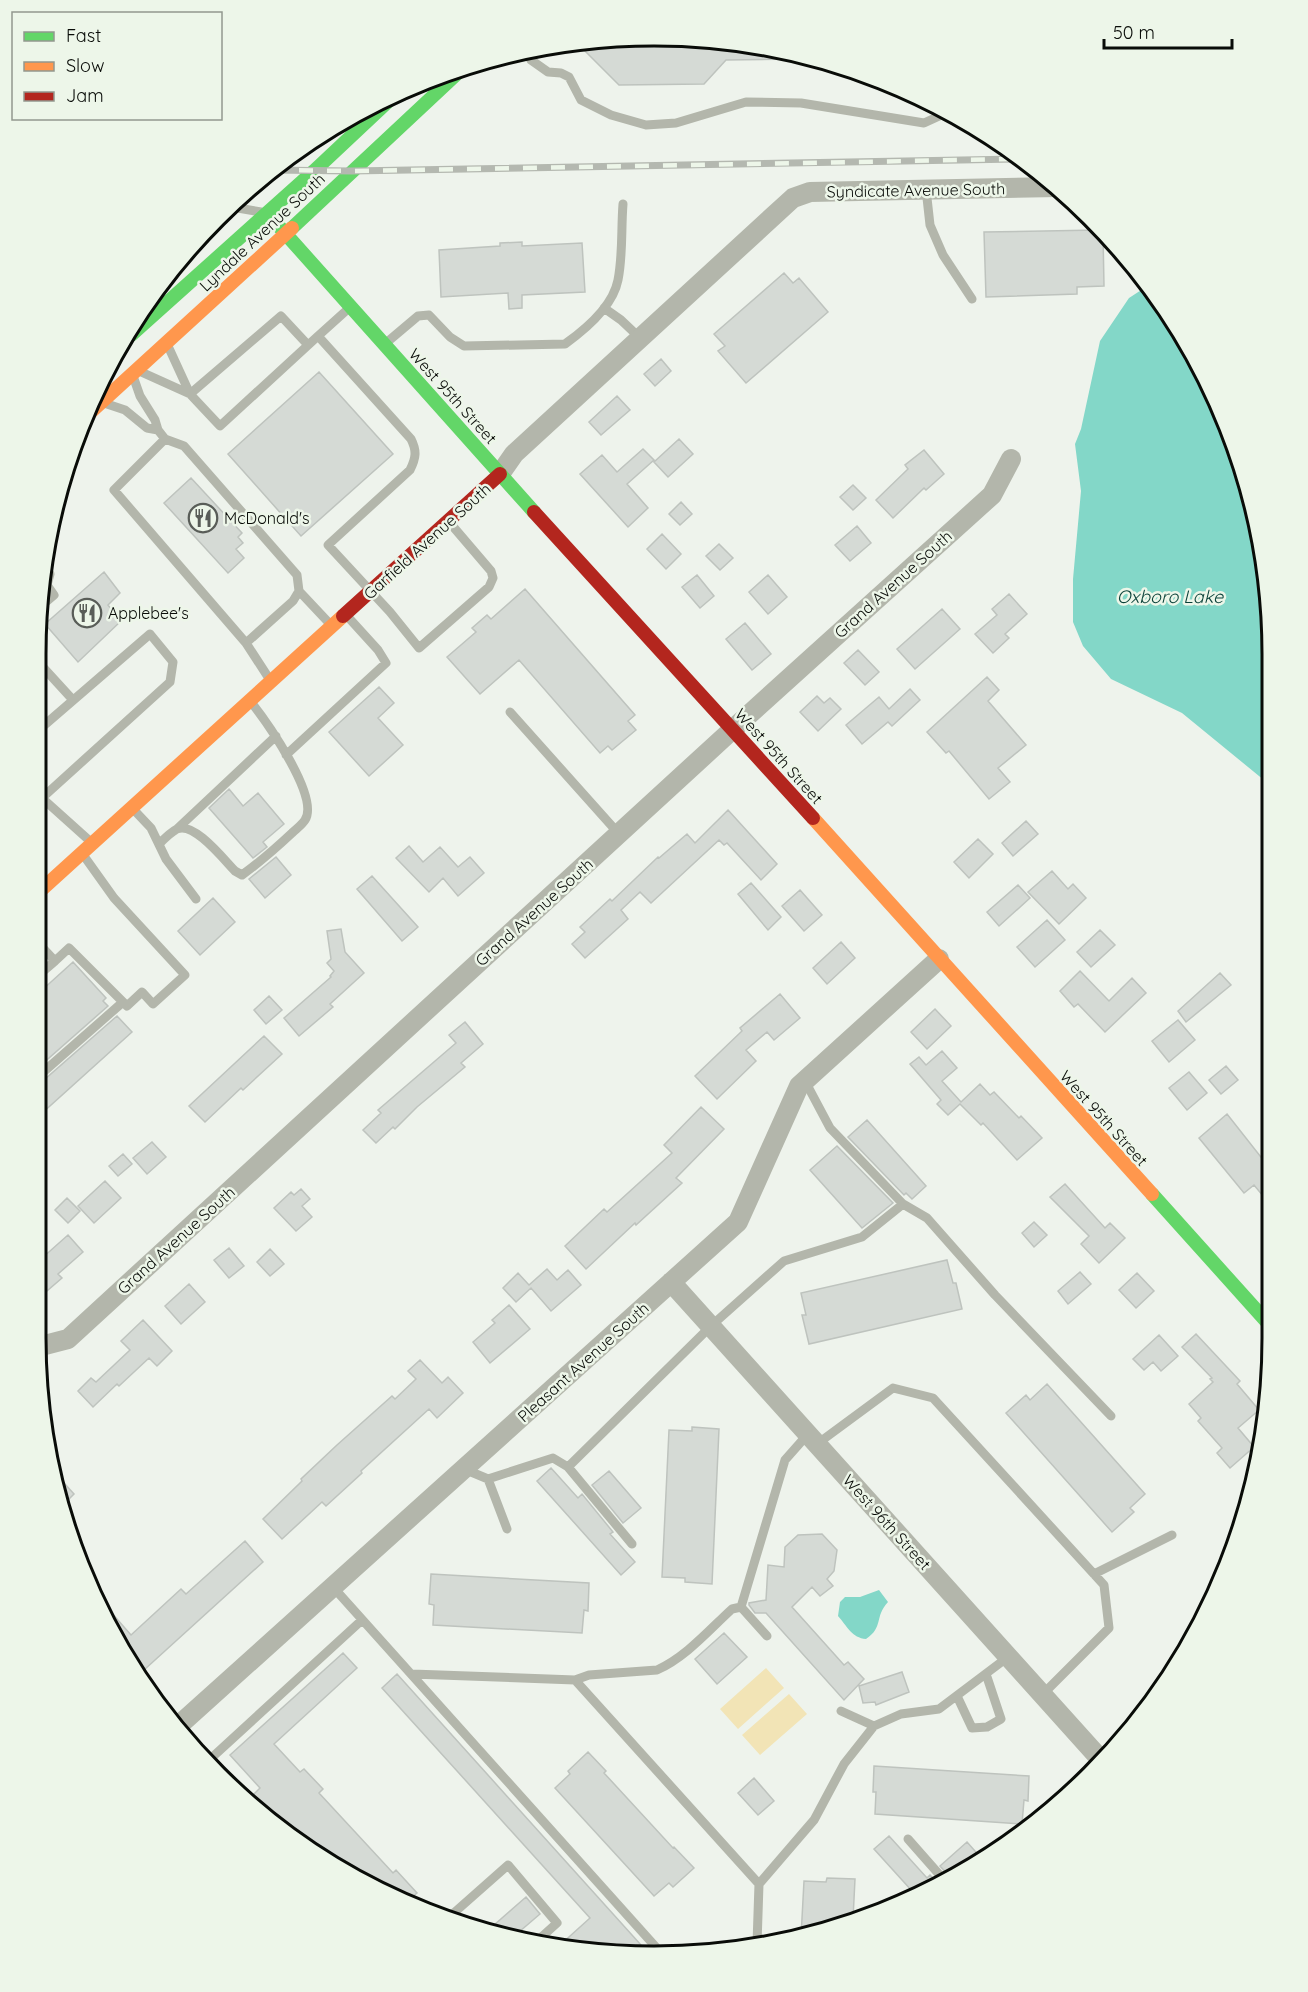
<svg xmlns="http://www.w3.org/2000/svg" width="1308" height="1992" font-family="Quicksand,sans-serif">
  <rect width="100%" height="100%" fill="#eef3ec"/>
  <path fill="#f2e4b6" d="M766 1668 784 1688 738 1729 720 1709Z
    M789 1694 807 1714 760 1755 742 1735Z"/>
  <path fill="#83d7c8" d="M1149 285 1208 381 1251 494 1271 614 1270 785 1182 713 1111 679 1083 646 1073 622V579L1081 491 1075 444 1081 429 1100 341 1129 298Z
    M879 1590 888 1602C874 1617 884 1627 866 1639 852 1638 847 1626 838 1616L840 1602 845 1597H860Z"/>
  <path fill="#d5dad5" stroke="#bec3be" stroke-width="1.5" d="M614 37 735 41 791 54 790 59 726 60 704 84 619 85 577 43Z
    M1099 230 1103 234 1104 286 1077 287V294L986 297 984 232Z
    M522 242V246L582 243 585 292 522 295V308L509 309 508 293 441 297 439 250 500 246V243Z
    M784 273 793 283 799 278 828 312 746 383 718 351 725 346 714 334Z
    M661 359 671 371 655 386 644 374Z
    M319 372 393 454 301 536 228 454Z
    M617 396 630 410 601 435 589 422Z
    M679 439 693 454 668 477 654 462Z
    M643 449 654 460 627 484 648 508 628 527 580 474 602 455 617 472Z
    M924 450 944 474 926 490 924 488 893 518 876 500 908 469 905 465Z
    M191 478 242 533 238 537 243 543 236 549 244 558 228 573 164 503Z
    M853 485 866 498 853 510 840 497Z
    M681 502 692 514 680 525 669 514Z
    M857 526 871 543 850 561 835 545Z
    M662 534 681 554 666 569 647 549Z
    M719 544 733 558 720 570 706 556Z
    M104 572 120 593 108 605 121 621 78 662 45 624Z
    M697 575 714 596 700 608 682 587Z
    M768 575 787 597 768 614 749 592Z
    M525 589 635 715 628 721 636 730 612 750 608 746 600 753 519 660 480 694 447 657 476 632 472 628 487 615 491 619Z
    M1009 594 1027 614 1005 634 1009 638 993 653 975 634 997 615 992 609Z
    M942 609 960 629 915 669 897 649Z
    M745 623 771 654 752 670 726 639Z
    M858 650 879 672 865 685 844 663Z
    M987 677 999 690 988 701 1026 745 998 768 1010 782 989 799 949 751 946 753 927 732Z
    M379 687 394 703 378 718 403 745 369 776 329 732Z
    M910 689 920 700 892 726 888 722 862 744 846 725 879 697 889 709Z
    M817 696 824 703 830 698 841 709 818 731 800 712Z
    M229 789 243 806 258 793 284 824 263 842 267 847 253 858 209 808Z
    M728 810 777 864 761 880 727 843 724 845 719 840 651 903 640 892 621 910 628 919 585 958 572 944 585 932 580 927 610 899 612 901 658 857 659 858 687 834 695 843Z
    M1026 821 1038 834 1013 856 1002 843Z
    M978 839 993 854 969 878 954 862Z
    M409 846 423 862 440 847 458 867 470 857 484 873 458 896 443 878 429 892 396 858Z
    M276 857 291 875 265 898 249 879Z
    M1052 871 1068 889 1073 884 1086 898 1059 924 1028 892Z
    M372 876 418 927 402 941 357 889Z
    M751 883 781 917 768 930 738 894Z
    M1018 885 1030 898 999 926 987 912Z
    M800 890 822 915 804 931 782 906Z
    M213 898 235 922 200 955 178 931Z
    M1047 920 1065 940 1035 967 1017 947Z
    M341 929 345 952 364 973 330 1004 333 1007 299 1036 284 1018 331 977 330 976 334 971 327 963 331 959 327 931Z
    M1100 930 1115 945 1091 967 1077 952Z
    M841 942 855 958 827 984 813 968Z
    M73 962 106 998 103 1001 108 1006 41 1065V991Z
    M1080 971 1109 1001 1132 978 1146 993 1105 1032 1078 1004 1074 1007 1060 991Z
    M1220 973 1231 985 1186 1022 1178 1011Z
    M780 994 800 1018 774 1040 767 1032 746 1050 756 1061 717 1099 695 1076 742 1031 740 1028Z
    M269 996 282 1010 266 1024 254 1010Z
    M935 1009 951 1026 927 1049 911 1032Z
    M117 1016 132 1032 41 1114V1081L45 1079Z
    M1178 1020 1195 1040 1169 1062 1152 1041Z
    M465 1022 483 1044 461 1063 465 1067 417 1107 395 1129 393 1127 376 1143 363 1130 381 1113 378 1110 456 1043 449 1035Z
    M264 1036 282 1054 243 1090 241 1088 205 1122 189 1106Z
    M942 1051 957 1068 942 1081 961 1102 980 1084 990 1095 994 1092 1019 1118 1021 1116 1042 1138 1017 1160 983 1123 981 1125 960 1104 948 1115 937 1104 941 1100 910 1064 919 1057 926 1065Z
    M1226 1066 1238 1080 1221 1094 1209 1080Z
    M1189 1072 1207 1093 1187 1110 1169 1088Z
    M701 1107 724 1129 676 1178 682 1183 636 1225 635 1223 586 1269 565 1246 604 1209 607 1212 672 1153 664 1145Z
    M1227 1114 1268 1166V1202L1254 1185 1244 1193 1199 1138Z
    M867 1120 926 1186 912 1199 906 1193 904 1195 848 1137Z
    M152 1142 166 1157 147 1174 133 1158Z
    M837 1146 893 1203 862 1228 810 1170Z
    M123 1154 132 1164 118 1176 109 1166Z
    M105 1181 121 1198 94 1223 78 1206Z
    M1065 1184 1105 1228 1110 1223 1125 1238 1099 1263 1081 1244 1089 1236 1050 1197Z
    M301 1189 310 1199 302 1206 312 1217 296 1231 274 1208 291 1192 294 1195Z
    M67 1198 80 1211 68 1223 55 1210Z
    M1034 1222 1047 1235 1034 1247 1022 1233Z
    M68 1235 83 1252 58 1274 62 1278 41 1296V1259Z
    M229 1248 244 1266 229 1278 214 1260Z
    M270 1249 284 1264 270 1276 257 1262Z
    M947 1260 953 1283H956L962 1309 809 1344 802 1315H806L801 1293Z
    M547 1269 557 1280 568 1270 581 1285 551 1311 531 1288 516 1302 503 1288 518 1273 529 1285Z
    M1080 1272 1091 1284 1068 1304 1058 1291Z
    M1137 1273 1154 1291 1136 1308 1119 1290Z
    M189 1284 205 1302 181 1324 165 1306Z
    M509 1305 530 1329 490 1363 473 1342 495 1323 492 1320Z
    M143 1320 172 1351 157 1366 149 1358 119 1386 117 1384 93 1407 78 1391 91 1378 96 1382 130 1350 121 1341Z
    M1196 1334 1240 1381 1237 1384 1259 1410 1238 1428 1254 1447 1230 1468 1217 1453 1222 1448 1198 1421 1201 1418 1189 1404 1213 1382 1210 1379 1212 1378 1182 1347Z
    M1159 1335 1178 1356 1161 1371 1153 1362 1144 1370 1133 1359Z
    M420 1360 442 1383 448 1377 463 1393 437 1418 429 1409 361 1471 362 1473 326 1506 322 1502 282 1539 263 1519 302 1481 301 1479 337 1445 392 1396 395 1399 416 1379 408 1371Z
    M1047 1384 1145 1494 1130 1508 1134 1512 1112 1532 1006 1413 1026 1395 1030 1400Z
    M692 1427 719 1429 712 1584 685 1582V1578L662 1577 669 1430 692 1431Z
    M551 1468 578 1498 582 1494 613 1532 610 1534 635 1562 621 1575 537 1481Z
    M53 1471 74 1494 62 1506 59 1495Z
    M609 1471 641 1508 623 1523 592 1485Z
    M822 1534 837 1550 834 1571 827 1579 833 1586 820 1596 812 1587 792 1607 844 1665 848 1662 864 1679 844 1700 766 1613H755L749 1605V1603L766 1600 768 1565 784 1567 785 1547 798 1535Z
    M245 1541 263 1562 144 1670 132 1657 129 1659 107 1613 110 1611 131 1635 181 1589 186 1594Z
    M431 1574 589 1583 588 1611 584 1610 582 1633 433 1625 434 1605 429 1604Z
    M724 1633 747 1657 717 1684 695 1659Z
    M343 1653 357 1668 274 1744 300 1772 304 1769 323 1789 319 1793 393 1873 396 1870 417 1893 406 1902 278 1828 256 1808 260 1805 252 1796 260 1788 230 1755Z
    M902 1672 909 1692 876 1705 875 1702 863 1703 859 1686Z
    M397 1674 650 1955H613L559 1946 590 1918 382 1688Z
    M588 1752 606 1771 604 1773 673 1848 674 1847 694 1868 673 1887 669 1883 654 1896 555 1788 570 1774 568 1771Z
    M874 1766 1029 1776 1028 1801 1024 1800 1022 1824 875 1814 876 1792H873Z
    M754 1778 774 1801 758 1815 738 1793Z
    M889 1836 927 1878 930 1875 938 1883 911 1895 910 1893 912 1891 874 1849Z
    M967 1842 983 1860 963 1873 951 1878 940 1866Z
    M827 1878 855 1879 853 1919 814 1935 801 1937 804 1881 826 1882Z
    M526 1897 540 1914 512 1938 486 1932Z"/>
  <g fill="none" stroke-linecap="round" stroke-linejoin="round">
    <path stroke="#b3b6ab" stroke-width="9" d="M526 52 531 60 548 72 561 73 569 77 581 100 611 115 646 125 676 123 746 102 801 103 924 123 948 112
      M926 189 930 225 943 255 972 299
      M232 207 261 212
      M604 308 621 320 640 338
      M348 309 318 336 411 439C417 451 416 458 410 470L328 545 390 612 419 648 489 587 493 578 491 571 450 523
      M386 343 418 316 429 315 450 337 464 346 565 344C586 329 613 306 618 280 623 255 621 229 623 204
      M308 345 281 316 190 394 220 426 318 336
      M139 371 190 394 168 346
      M107 404 125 410 147 428 158 430 155 420 140 396 133 376
      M158 430 165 439 114 490 246 643 270 680
      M165 439 184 446 297 575 299 591 293 601 246 643
      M43 566 50 574 47 585H44
      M299 591 330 624
      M41 606 54 595 47 585
      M41 665 73 700
      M510 712 619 834
      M41 728 150 634 173 662 170 682 42 798 41 797
      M286 755 386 663 378 650 348 617
      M41 799 42 798 91 842
      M134 810 151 828 166 859 196 899
      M177 829 276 736
      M159 844C164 839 171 832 177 829 194 821 225 861 235 871L242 875C260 862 276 848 292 833 296 829 302 825 305 820 320 797 266 721 251 702
      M41 946 55 961 41 973
      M55 961 69 948 127 1006 142 992 153 1004 185 975 114 898 84 856
      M41 1074 123 1002
      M903 1204 927 1218 995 1295 1111 1416
      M817 1444 893 1388 933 1398 1104 1585 1109 1628 1042 1695
      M568 1467 711 1326 784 1261 862 1237 903 1204 830 1128 805 1081
      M464 1469 488 1479 553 1458 568 1467 632 1544
      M488 1479 507 1529
      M1094 1574 1172 1535
      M333 1587 663 1955
      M741 1607 785 1460 808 1434
      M741 1607 767 1636
      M412 1674 575 1680 759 1884
      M575 1680 589 1675 657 1670C686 1657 709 1630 732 1609L741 1607
      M957 1696 972 1728 987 1727 1001 1719 986 1674
      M841 1711 874 1726
      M207 1762 362 1620
      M908 1839 945 1881
      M447 1919 508 1865 557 1923 536 1942
      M757 1944 759 1884 814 1820 844 1764 874 1726 901 1714 939 1709 1008 1657"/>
    <path stroke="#b3b6ab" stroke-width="20" d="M500 474 514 454 793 198 810 192 1058 187
      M671 1282 1102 1761
      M41 1346 68 1339 733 729 992 495 1011 459
      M177 1727 738 1222 799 1086 939 959"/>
    <path stroke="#63d668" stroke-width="14" d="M267 213 534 512
      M292 228 462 69
      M131 335 314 171 396 94
      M1152 1194 1267 1322"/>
    <path stroke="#ff974d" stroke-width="14" d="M84 418 292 228
      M813 818 1152 1194
      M41 890 343 616"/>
    <path stroke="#b3261e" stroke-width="14" d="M534 512 813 818
      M343 616 500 474"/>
    <g stroke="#b4b8b0" stroke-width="7">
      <path id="rail" d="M271 170 352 171 1019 159"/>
    </g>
    <use href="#rail" stroke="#edf6e9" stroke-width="4.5" stroke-dasharray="14" stroke-linecap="butt"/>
  </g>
  <defs>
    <g id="restaurant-ring" transform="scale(1.5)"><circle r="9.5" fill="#edf6e9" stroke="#595d58" stroke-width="1.5"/><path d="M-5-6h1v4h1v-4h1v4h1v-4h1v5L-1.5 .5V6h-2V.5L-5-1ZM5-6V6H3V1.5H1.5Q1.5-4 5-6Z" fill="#595d58"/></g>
  </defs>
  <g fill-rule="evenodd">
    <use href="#restaurant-ring" x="203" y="518"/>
    <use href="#restaurant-ring" x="87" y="613"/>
  </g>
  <g text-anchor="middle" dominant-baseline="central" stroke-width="5" stroke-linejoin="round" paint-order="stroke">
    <g font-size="16" fill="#090c08" stroke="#edf6e9">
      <text transform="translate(916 190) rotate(-1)">Syndicate Avenue South</text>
      <text transform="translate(262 232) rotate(-43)">Lyndale Avenue South</text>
      <text transform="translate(453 396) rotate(48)">West 95th Street</text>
      <text transform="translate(427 541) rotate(-42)">Garfield Avenue South</text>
      <text transform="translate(893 584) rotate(-42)">Grand Avenue South</text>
      <text transform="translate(779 756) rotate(48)">West 95th Street</text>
      <text transform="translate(534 912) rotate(-42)">Grand Avenue South</text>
      <text transform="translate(1104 1118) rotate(48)">West 95th Street</text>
      <text transform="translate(176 1240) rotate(-42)">Grand Avenue South</text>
      <text transform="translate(583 1362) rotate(-42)">Pleasant Avenue South</text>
      <text transform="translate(887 1522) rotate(48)">West 96th Street</text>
    </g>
    <g font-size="16" fill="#090c08" stroke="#edf6e9" text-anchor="start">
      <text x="224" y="518">McDonald's</text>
      <text x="108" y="613">Applebee's</text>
    </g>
    <g font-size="18" font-style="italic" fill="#073f37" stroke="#edf6e9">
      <text x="1170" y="596">Oxboro Lake</text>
    </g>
  </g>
  <path d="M0 0H1308V1992H0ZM654 46H654A608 608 0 0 1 1262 654V1338A608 608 0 0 1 654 1946H654A608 608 0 0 1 46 1338V654A608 608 0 0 1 654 46Z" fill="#edf6e9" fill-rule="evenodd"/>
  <path fill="none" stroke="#090c08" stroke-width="3" d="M654 46H654A608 608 0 0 1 1262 654V1338A608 608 0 0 1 654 1946H654A608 608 0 0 1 46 1338V654A608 608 0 0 1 654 46Z"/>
  <rect x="12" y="12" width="210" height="108" fill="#edf6e9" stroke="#92988f" stroke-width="1.5"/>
  <rect x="24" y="32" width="30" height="9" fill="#63d668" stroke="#92988f" stroke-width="1.5"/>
  <text x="66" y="42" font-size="18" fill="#090c08">Fast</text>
  <rect x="24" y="62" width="30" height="9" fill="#ff974d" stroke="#92988f" stroke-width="1.5"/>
  <text x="66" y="72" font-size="18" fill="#090c08">Slow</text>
  <rect x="24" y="92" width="30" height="9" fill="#b3261e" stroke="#92988f" stroke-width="1.5"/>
  <text x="66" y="102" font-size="18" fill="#090c08">Jam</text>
  <path d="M1104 39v9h128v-9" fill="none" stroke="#090c08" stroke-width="3"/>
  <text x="1113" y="39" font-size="18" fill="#090c08" stroke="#edf6e9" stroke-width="4.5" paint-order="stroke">50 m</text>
</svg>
